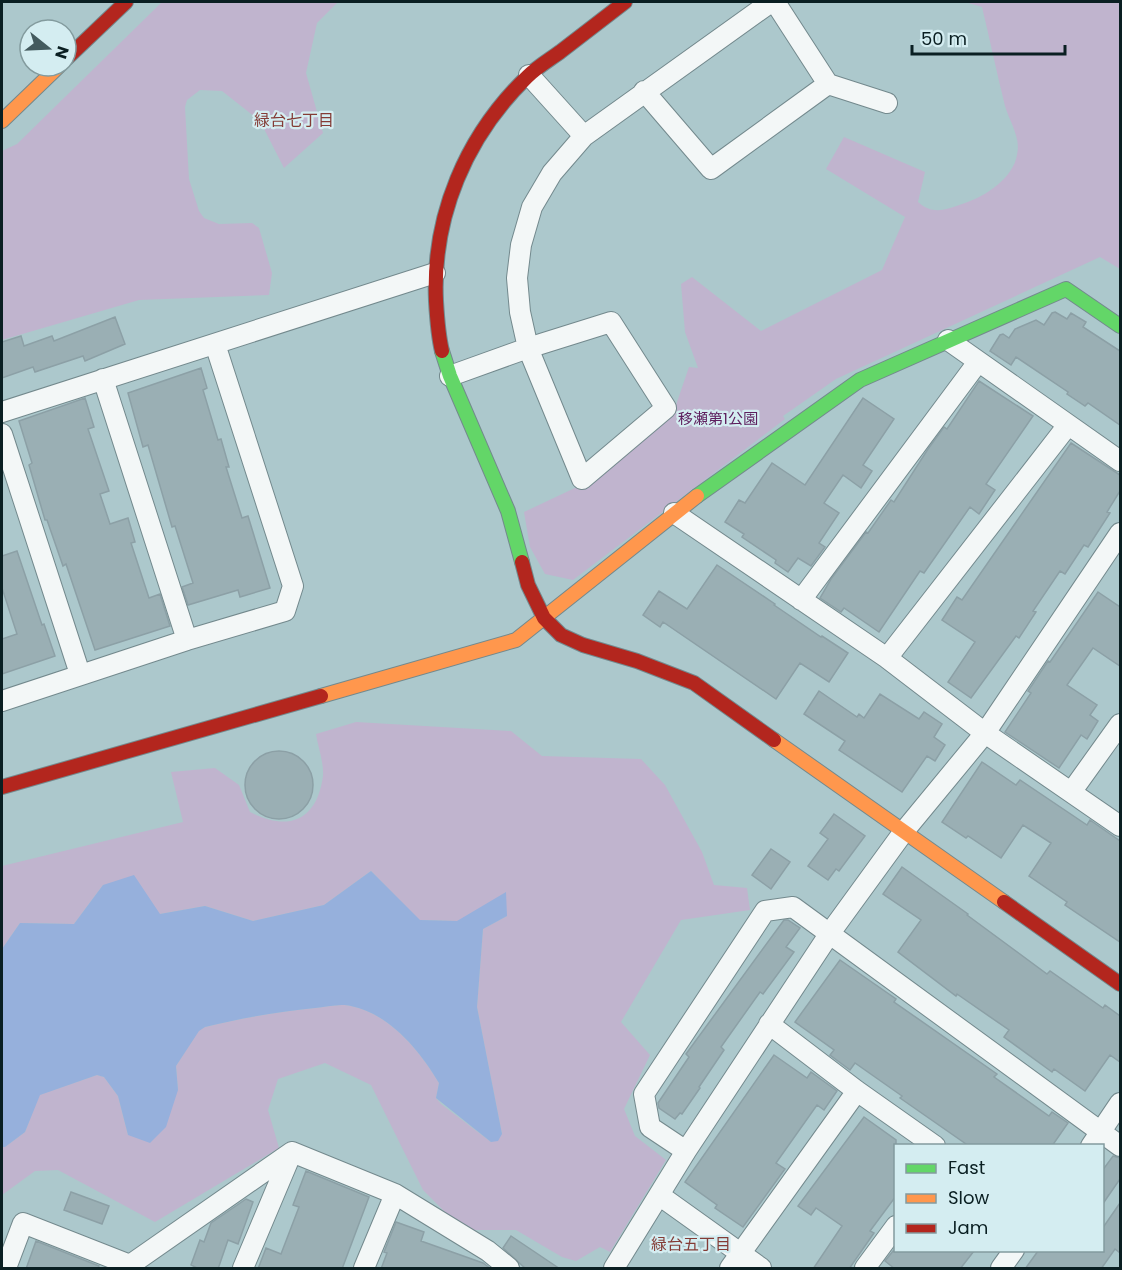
<svg xmlns="http://www.w3.org/2000/svg" width="1122" height="1270" font-family="Poppins,'Noto Sans JP',sans-serif">
  <rect width="100%" height="100%" fill="#acc8cc"/>
  <path fill="#c0b4ce" d="M162 2H338L317 23 306 73 323 133 284 168 260 121 222 91 200 90 187 100 185 107 189 179 199 211 204 218 219 224 252 223 259 228 272 273 269 295 139 300 2 340V151L17 144Z
    M965 2H1120V269L1100 257 836 379 783 416 785 419 573 580 545 574 530 547 524 512 577 487 676 405 689 367 698 368 685 332 681 284 692 277 761 331 882 270 905 217 826 169 844 137 925 172 918 202C933 216 948 209 965 203 986 196 1013 178 1017 155 1021 137 1010 123 1005 106 997 74 990 40 982 7Z
    M356 722 511 731 542 756 641 759 665 785 702 852 714 885 747 888 750 910 681 920 621 1022 650 1055 624 1109 635 1136 666 1160 610 1252 600 1247 576 1261 562 1257 516 1230H472L452 1219 423 1190 371 1085 325 1063 278 1079 268 1110 279 1148 155 1222 58 1170 35 1171 2 1195V1147H5L25 1132 39 1095 97 1075 104 1077 118 1096 128 1135 178 1090 176 1066 199 1030 205 1027C242 1018 277 1012 315 1008 326 1007 340 1003 351 1006 390 1014 420 1051 439 1083L436 1098 441 1104 491 1142 502 1134 477 1007 483 929 507 916 457 921 419 920 371 871 324 905 253 921 205 906 160 914 103 885 74 924 20 923 2 949V866L183 822 171 772 215 768 239 785 250 812C288 832 317 821 323 776 324 763 318 747 316 734Z"/>
  <path fill="#96b0dc" d="M371 871 420 920 457 921 506 892 507 916 483 929 477 1007 502 1134 498 1141 491 1142 436 1098 439 1083C420 1051 390 1014 351 1006 340 1003 326 1007 315 1008 277 1012 242 1018 205 1027L199 1031 176 1066 178 1090 166 1127 150 1143 128 1135 118 1096 104 1077 97 1075 40 1095 25 1132 5 1147H2V949L20 923 74 924 103 885 134 875 160 914 205 906 253 921 324 905Z"/>
  <path fill="#9aafb4" stroke="#8ca0a6" stroke-width="1.5" d="M1055 312 1067 319 1071 313 1086 322 1083 327 1120 351V425L1088 403 1085 406 1067 394 1068 392 1016 357 1011 365 990 351 1000 335 1003 334 1009 338 1015 329 1036 320 1044 325 1052 313Z
    M115 317 125 344 85 361 83 356 35 372 33 367 2 378V342L21 336 24 346 52 336 54 341Z
    M201 368 207 388 203 390 218 440 221 439 229 467H226L242 518 248 516 270 588 240 597 238 590 188 605 182 587 193 583 175 526 172 527 148 445 143 447 128 393Z
    M979 381 1033 416 986 484 995 490 979 514 970 507 924 573 920 571 879 632 844 608 841 612 820 598 831 579 866 532 868 533 891 500 894 502 928 449 944 427 947 429Z
    M85 398 94 427 88 429 109 491 100 494 110 524 128 518 135 542 131 543 149 598 160 594 170 626 95 650 66 564 63 566 47 520H45L29 465 32 463 19 421Z
    M863 398 894 419 863 465 872 471 861 488 843 475 824 503 839 513 819 543 825 547 811 566 798 558 788 572 775 563 776 560 742 537 744 534 725 522 739 500 745 503 772 463 805 485Z
    M1071 443 1120 475V491L1107 512 1110 513 1088 547 1084 545 1065 574 1060 571 1033 611 1036 612 1019 638 1016 636 971 698 948 682 975 642 942 620 957 597 962 600Z
    M17 551 42 625 44 624 55 656 2 674V639L17 634 2 588V556Z
    M717 565 775 604 774 605 821 637 822 636 848 653 829 682 800 663 776 699 663 622 660 627 643 615 659 591 687 609Z
    M1098 592 1120 607V666L1093 648 1067 685 1097 705 1090 715 1098 721 1087 739 1081 735 1059 768 1005 732 1031 693 1028 691 1048 661 1050 662Z
    M819 691 857 717 859 714 864 718 880 694 919 719 924 712 942 724 934 737 945 745 935 761 927 756 902 792 839 750 845 741 804 714Z
    M245 785a34 34 0 1 1 68 0a34 34 0 1 1-68 0Z
    M982 762 1016 785 1020 780 1087 825 1090 820 1120 841V942L1065 905 1067 902 1029 876 1051 843 1023 825 1001 858 968 836 966 838 942 822Z
    M834 814 865 836 839 871 836 869 828 880 808 866 828 839 820 833Z
    M771 849 790 862 771 889 752 875Z
    M902 867 968 914 967 915 1047 974 1050 971 1103 1008 1105 1005 1120 1016V1062L1110 1055 1085 1091 1054 1069 1052 1072 1004 1037 1009 1030 957 994 956 996 898 952 921 920 883 894Z
    M784 920H788L800 928 786 947 794 952 763 994 760 992 721 1047 724 1050 699 1087 700 1088 682 1114 680 1113 675 1119 659 1108 658 1103 689 1057 686 1054Z
    M840 960 896 999 894 1002 997 1074 994 1077 1049 1116 1052 1112 1068 1123 1052 1146H969L900 1098 902 1096 855 1063 850 1070 830 1055 834 1050 795 1022Z
    M774 1055 807 1078 811 1072 837 1091 824 1110 817 1105 776 1163 785 1169 743 1227 715 1208 717 1205 685 1182Z
    M864 1117 896 1140V1196L870 1231 874 1233 849 1269H813L842 1226 816 1208 811 1215 798 1206Z
    M1113 1156 1120 1158V1179L1102 1205V1171Z
    M306 1171 369 1197 342 1269H258L266 1248 281 1254 299 1207 293 1205Z
    M71 1192 109 1206 102 1224 64 1210Z
    M246 1199 253 1202 238 1244 228 1240 218 1269H199L191 1265 200 1240 204 1242 211 1223Z
    M1120 1203V1253L1115 1249 1101 1269H1025L1038 1251H1102V1229Z
    M396 1222 424 1232 421 1241 483 1263 491 1269H381L387 1253 384 1252Z
    M511 1236 560 1269H526L503 1248Z
    M36 1241 99 1266 98 1269H26Z
    M893 1251H974L960 1269H895L885 1261Z"/>
  <g fill="none" stroke-linecap="round" stroke-linejoin="round">
    <g stroke="#73898d" stroke-width="22">
      <path id="street" d="M775 2 828 84 887 103
        M529 75 584 136
        M644 91 711 169 828 84
        M948 340 1120 461
        M450 376 528 348 611 322 666 408 582 479 528 348 520 312 517 278 521 245 532 207 552 173 584 136 771 2
        M103 379 187 640
        M2 412 435 273
        M2 434 80 674
        M674 513 887 658 985 733 1120 826
        M801 600 978 362
        M887 658 1068 425
        M2 701 187 640 285 611 293 586 215 344
        M1072 791 1120 724
        M769 1024 857 1091 935 1146
        M1091 1146 1120 1103
        M686 1151 650 1127 644 1094 765 911 793 907 1120 1146
        M659 1195 761 1268
        M6 1268 23 1223 130 1265 292 1152 395 1194 488 1251 509 1268
        M243 1268 292 1152
        M364 1268 395 1194
        M614 1268 686 1151 830 933 905 830 985 733 1120 533
        M730 1268 857 1091
        M865 1268 896 1226
        M1001 1268 1014 1250"/>
    </g>
    <g stroke="#73898d" stroke-width="16">
      <path id="fast" d="M442 351 450 376 508 511 522 562
        M697 496 860 380 1066 289 1120 326"/>
    </g>
    <g stroke="#73898d" stroke-width="16">
      <path id="slow" d="M2 121 59 66
        M321 696 516 640 697 496
        M774 740 1004 902"/>
    </g>
    <g stroke="#73898d" stroke-width="16">
      <path id="jam" d="M66 59 126 2
        M442 351C438 335 437 318 436 301 432 216 466 136 527 77 537 67 549 60 560 52 582 35 603 19 625 2
        M522 562 528 585 544 618 561 635 583 645 637 661 694 683 774 740
        M2 787 321 696
        M1004 902 1120 984"/>
    </g>
    <use href="#street" stroke="#f3f7f7" stroke-width="20"/>
    <use href="#fast" stroke="#63d668" stroke-width="14"/>
    <use href="#slow" stroke="#ff974d" stroke-width="14"/>
    <use href="#jam" stroke="#b3261e" stroke-width="14"/>
  </g>
  <g text-anchor="middle" dominant-baseline="central" stroke-width="4.5" stroke-linejoin="round" paint-order="stroke">
    <g font-size="15" fill="#5e205f" stroke="#d4edf1">
      <text x="718" y="418">移瀬第1公園</text>
    </g>
    <g font-size="16" fill="#843c36" stroke="#d4edf1">
      <text x="294" y="120">緑台七丁目</text>
      <text x="691" y="1244">緑台五丁目</text>
    </g>
  </g>
  <rect width="1122" height="1270" fill="none" stroke="#0a1f22" stroke-width="6"/>
  <rect x="894" y="1144" width="210" height="108" fill="#d4edf1" stroke="#839b9e" stroke-width="1.5"/>
  <rect x="906" y="1164" width="30" height="9" fill="#63d668" stroke="#839b9e" stroke-width="1.5"/>
  <text x="948" y="1174" font-size="18" fill="#0a1f22">Fast</text>
  <rect x="906" y="1194" width="30" height="9" fill="#ff974d" stroke="#839b9e" stroke-width="1.5"/>
  <text x="948" y="1204" font-size="18" fill="#0a1f22">Slow</text>
  <rect x="906" y="1224" width="30" height="9" fill="#b3261e" stroke="#839b9e" stroke-width="1.5"/>
  <text x="948" y="1234" font-size="18" fill="#0a1f22">Jam</text>
  <g transform="translate(48 48) rotate(108)"><circle r="28" fill="#d4edf1" stroke="#839b9e" stroke-width="1.5"/>
  <path d="M0-4.5L10 22L0 15L-10 22Z" fill="#435a5e"/>
  <text y="-9" font-size="16" font-weight="bold" text-anchor="middle" fill="#0a1f22">N</text>
  </g>
  <path d="M912 45v9h153v-9" fill="none" stroke="#0a1f22" stroke-width="3"/>
  <text x="921" y="45" font-size="18" fill="#0a1f22" stroke="#d4edf1" stroke-width="4.5" paint-order="stroke">50 m</text>
</svg>
